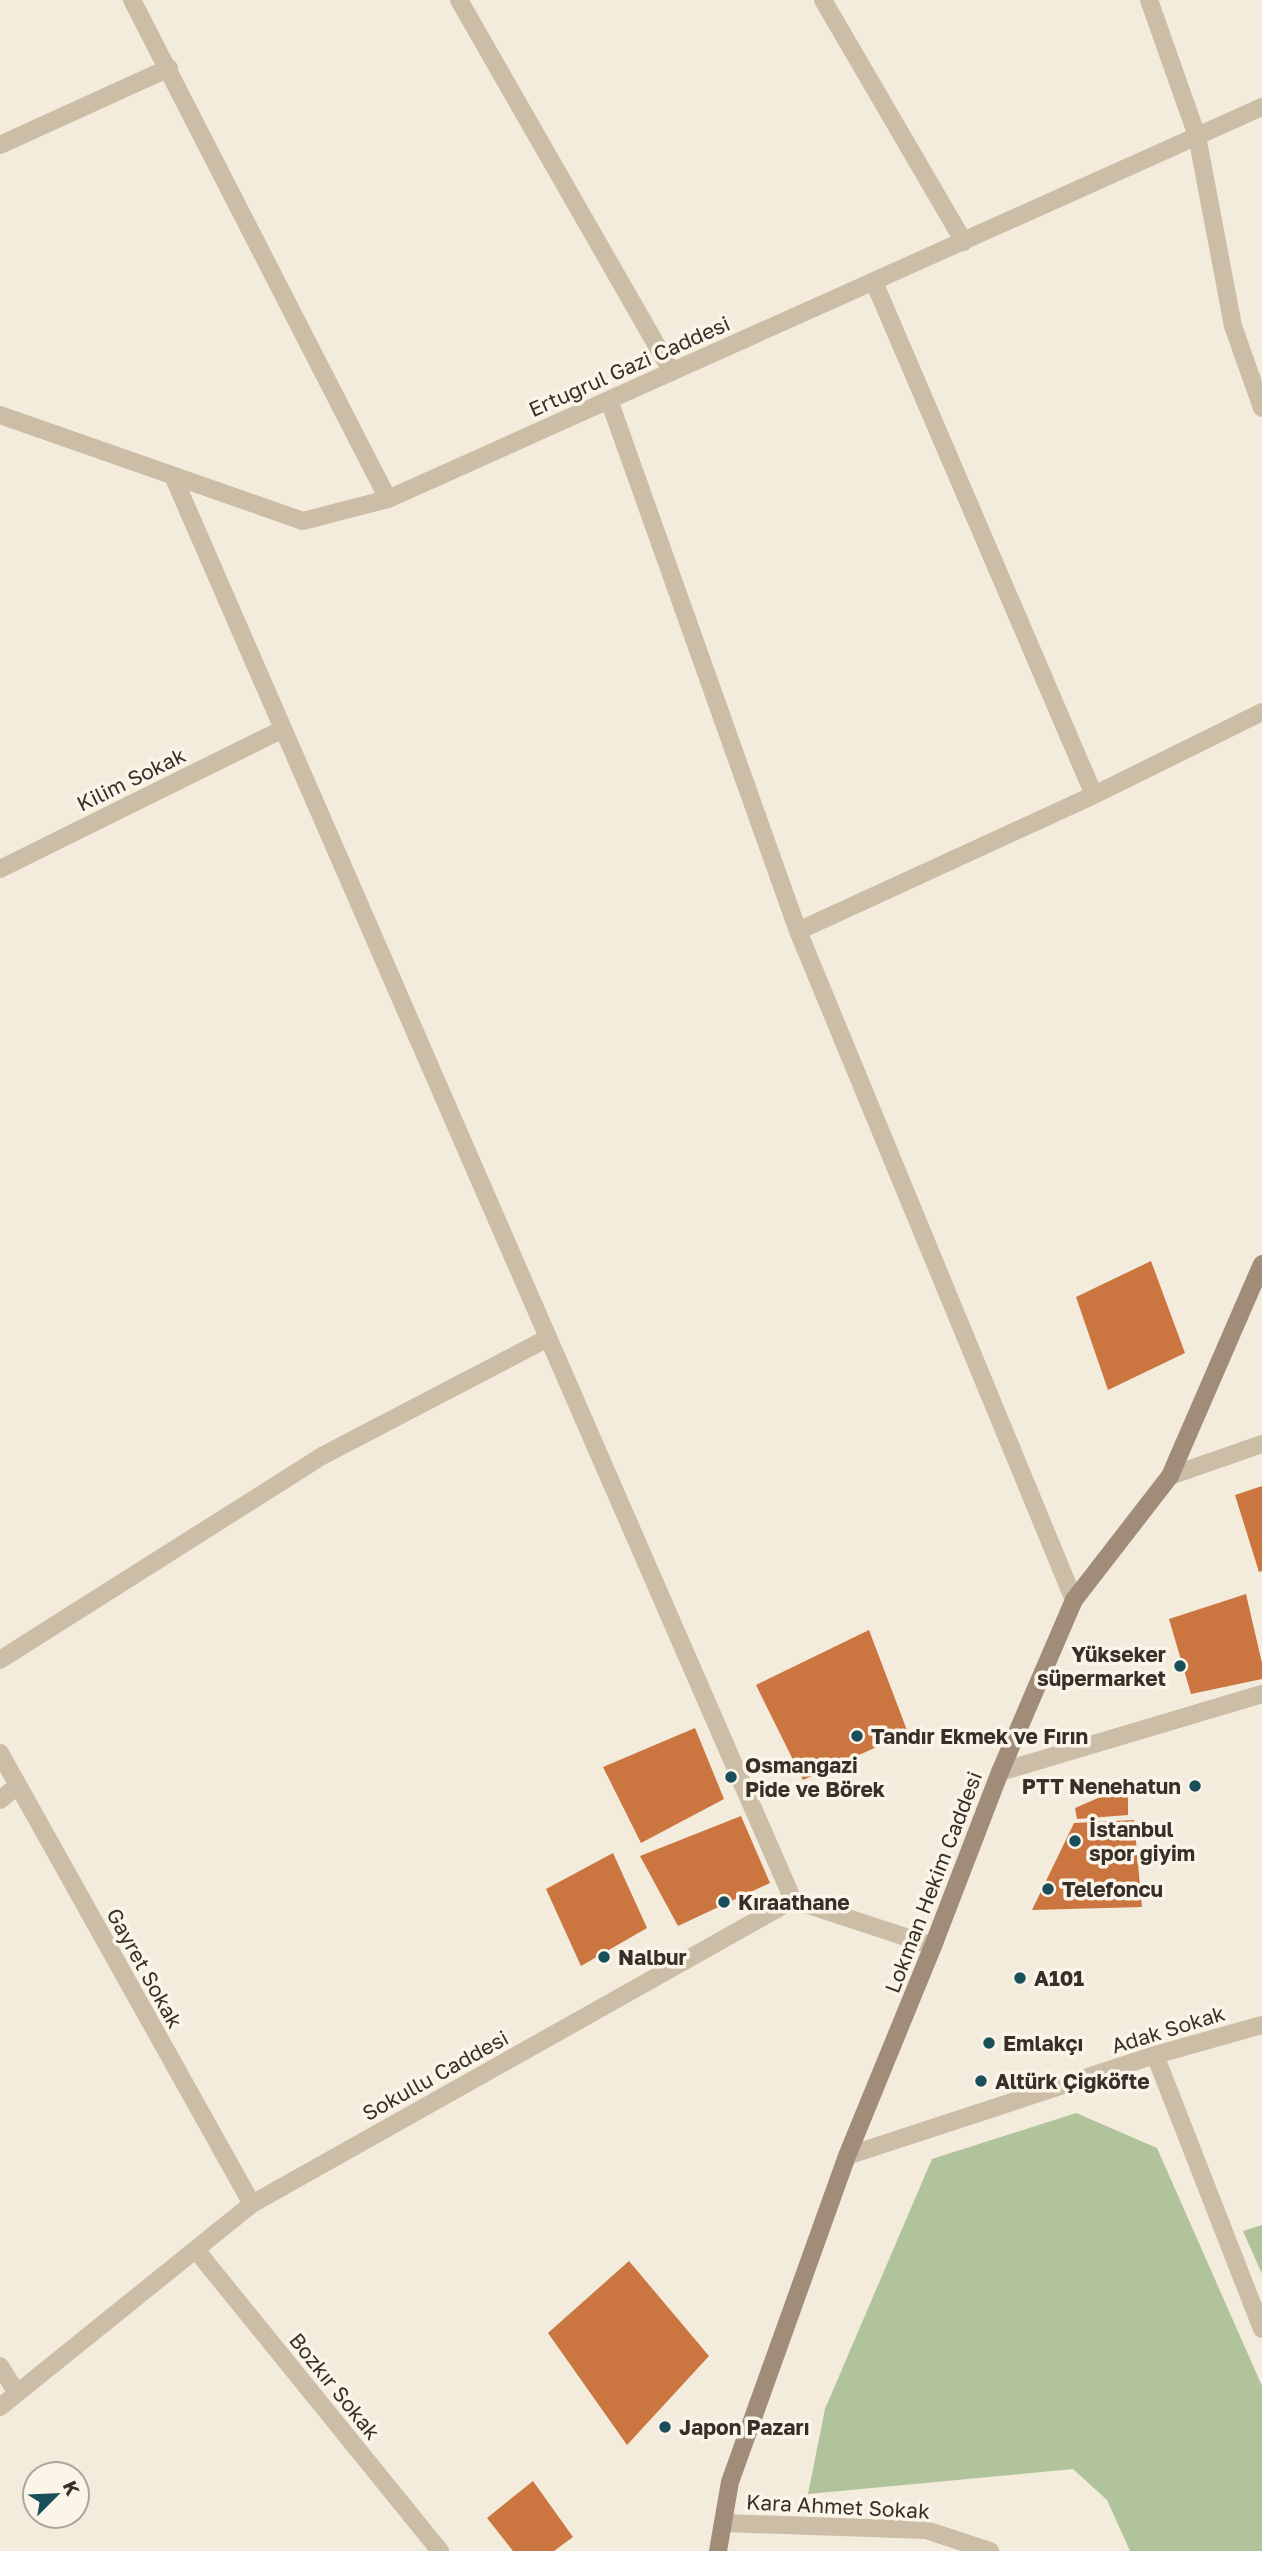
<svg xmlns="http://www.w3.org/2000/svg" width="1262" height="2551" font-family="'Golos Text',sans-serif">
  <rect width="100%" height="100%" fill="#f3ebdb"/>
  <path fill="#b0c39b" d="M1076 2113 1157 2148 1262 2386V2551H1130L1107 2500 1073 2469 808 2494 825 2409 932 2159Z
    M1262 2225V2274L1243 2231Z"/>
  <path fill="#cb7641" d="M1151 1261 1185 1353 1108 1390 1076 1297Z
    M1262 1486V1571L1259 1572 1235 1495Z
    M1246 1594 1262 1663V1679L1191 1694 1169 1619Z
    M869 1630 908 1733 803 1780 756 1685Z
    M695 1728 724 1799 641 1843 603 1767Z
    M1128 1785V1815L1077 1819 1075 1808Z
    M741 1816 770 1883 678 1926 640 1856Z
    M1134 1820 1142 1907 1032 1910 1074 1823Z
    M613 1853 647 1928 581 1966 546 1889Z
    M629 2261 709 2356 627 2445 548 2333Z
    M533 2481 573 2537 554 2551H513L487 2518Z"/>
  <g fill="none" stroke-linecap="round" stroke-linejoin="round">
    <path stroke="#ccbda7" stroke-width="18" d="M132 0 388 499
      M459 0 672 372
      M823 0 964 242
      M1149 0 1197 136 1233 326 1262 408
      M0 145 169 68
      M874 282 1094 795
      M609 400 798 931 1074 1600
      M0 415 303 521 388 499 1262 107
      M173 476 793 1900
      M0 869 283 729
      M798 931 1094 795 1262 712
      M1170 1476 1262 1444
      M0 1660 322 1456 548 1338
      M0 1753 252 2204
      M1000 1772 1262 1694
      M0 1800 17 1786
      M1155 2055 1262 2329
      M847 2156 1155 2055 1262 2025
      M196 2250 440 2551
      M0 2366 17 2393
      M0 2407 252 2204 793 1900 933 1946
      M723 2523 926 2530 990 2551"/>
    <path stroke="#a08c78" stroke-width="18" d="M718 2551 730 2482 847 2156 933 1946 1000 1772 1074 1600 1170 1476 1262 1264"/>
  </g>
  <g fill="#1b4e5b" stroke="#faf5e8" stroke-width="2.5">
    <circle cx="1180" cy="1666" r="7"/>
    <circle cx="857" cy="1736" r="7"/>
    <circle cx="731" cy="1777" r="7"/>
    <circle cx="1195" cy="1786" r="7"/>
    <circle cx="1075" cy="1841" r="7"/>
    <circle cx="1048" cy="1889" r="7"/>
    <circle cx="724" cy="1902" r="7"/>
    <circle cx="604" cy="1957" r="7"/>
    <circle cx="1020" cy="1978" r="7"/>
    <circle cx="989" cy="2043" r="7"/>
    <circle cx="981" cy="2081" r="7"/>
    <circle cx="665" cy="2427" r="7"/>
  </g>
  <g text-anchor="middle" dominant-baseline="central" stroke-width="7" stroke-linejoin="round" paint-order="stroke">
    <g font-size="21" fill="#382f28" stroke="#faf5e8">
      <text transform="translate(629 366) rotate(-24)">Ertugrul Gazi Caddesi</text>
      <text transform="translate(131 779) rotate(-26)">Kilim Sokak</text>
      <text transform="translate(933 1882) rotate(-69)">Lokman Hekim Caddesi</text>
      <text transform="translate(145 1968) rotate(61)">Gayret Sokak</text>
      <text transform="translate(1168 2029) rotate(-17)">Adak Sokak</text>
      <text transform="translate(435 2075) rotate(-29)">Sokullu Caddesi</text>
      <text transform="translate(335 2386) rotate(51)">Bozkır Sokak</text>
      <text transform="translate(838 2506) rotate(3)">Kara Ahmet Sokak</text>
    </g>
    <g font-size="21" font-weight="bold" fill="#382f28" stroke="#faf5e8" text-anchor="start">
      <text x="1166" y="1654" text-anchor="end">Yükseker<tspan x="1166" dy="24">süpermarket</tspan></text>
      <text x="871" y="1736">Tandır Ekmek ve Fırın</text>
      <text x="745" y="1765">Osmangazi<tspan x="745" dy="24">Pide ve Börek</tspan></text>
      <text x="1181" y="1786" text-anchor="end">PTT Nenehatun</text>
      <text x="1089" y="1829">İstanbul<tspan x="1089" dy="24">spor giyim</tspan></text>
      <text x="1062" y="1889">Telefoncu</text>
      <text x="738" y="1902">Kıraathane</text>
      <text x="618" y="1957">Nalbur</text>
      <text x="1034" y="1978">A101</text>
      <text x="1003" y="2043">Emlakçı</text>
      <text x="995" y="2081">Altürk Çiğköfte</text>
      <text x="679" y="2427">Japon Pazarı</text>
    </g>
  </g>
  <g transform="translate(56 2495) rotate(66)"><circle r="33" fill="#faf5e8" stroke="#aca69b" stroke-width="2"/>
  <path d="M0-5L12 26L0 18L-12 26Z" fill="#1b4e5b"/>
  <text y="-10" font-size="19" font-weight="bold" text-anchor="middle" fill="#382f28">K</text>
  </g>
</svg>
